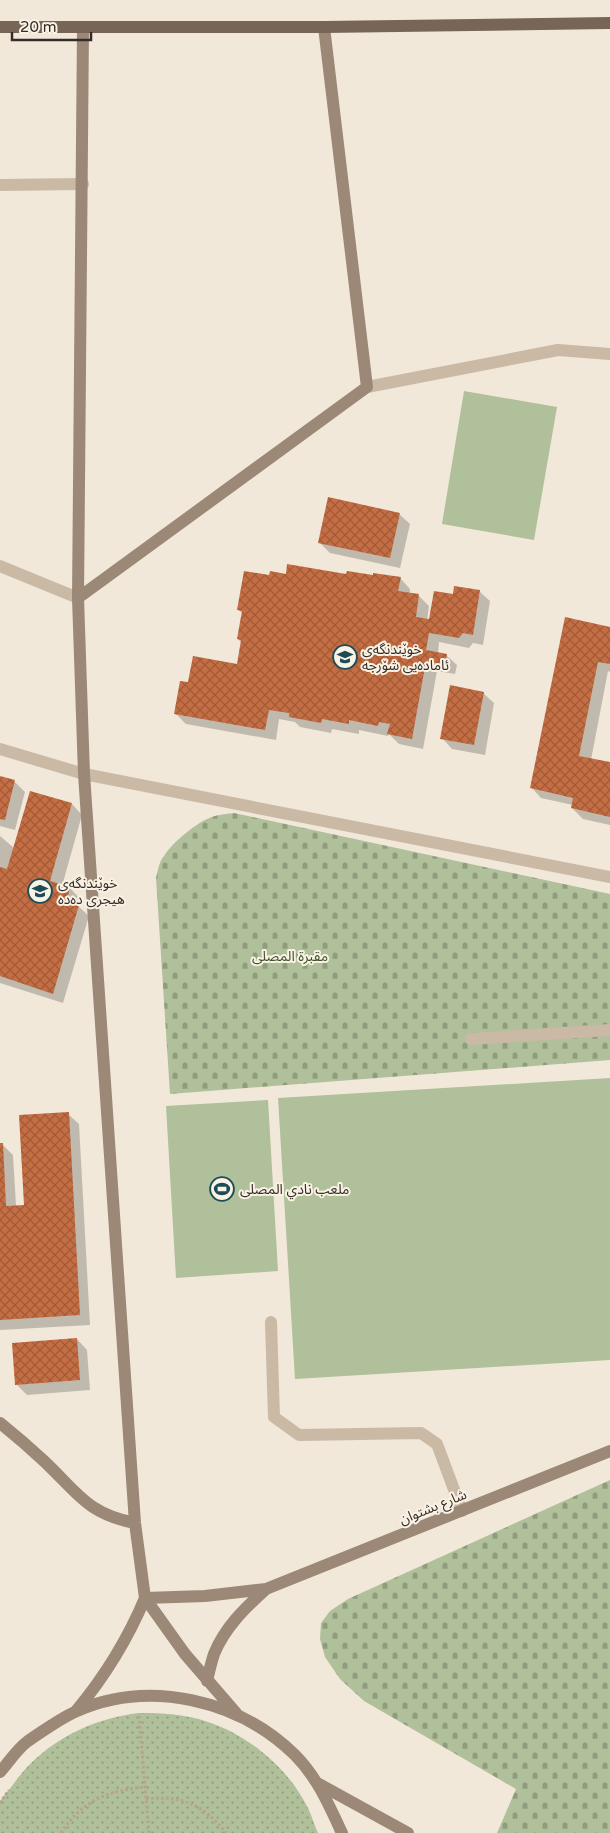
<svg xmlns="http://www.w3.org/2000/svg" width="610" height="1833" font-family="'Varela Round','Noto Sans Arabic',sans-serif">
  <defs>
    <pattern id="cemetery-stones" width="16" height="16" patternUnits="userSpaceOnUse" patternTransform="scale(1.25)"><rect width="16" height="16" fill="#b0c09a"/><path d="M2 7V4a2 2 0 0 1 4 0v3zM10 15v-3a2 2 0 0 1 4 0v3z" fill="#909c7e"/></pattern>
    <pattern id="park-dots" width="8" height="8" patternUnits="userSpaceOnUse" patternTransform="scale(1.25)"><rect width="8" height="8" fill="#b0c09a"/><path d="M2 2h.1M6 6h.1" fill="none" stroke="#909c7e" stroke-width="1.8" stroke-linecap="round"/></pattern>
    <pattern id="building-cross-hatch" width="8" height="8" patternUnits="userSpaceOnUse" patternTransform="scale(1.25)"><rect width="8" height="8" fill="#c56e43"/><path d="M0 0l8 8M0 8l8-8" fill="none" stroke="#a15b38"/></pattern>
  </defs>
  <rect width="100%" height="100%" fill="#f1e8d9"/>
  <path fill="#b0c09a" d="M464 391 557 407 534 540 442 524Z
    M610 1078V1360L295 1379 278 1098Z
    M268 1100 278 1271 176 1278 166 1106Z"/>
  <path fill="url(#cemetery-stones)" d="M234 813 610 894V1060L170 1094 156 878C158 870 159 862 164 856 171 844 194 825 207 819 215 815 225 814 234 813Z
    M610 1480V1833H497L516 1789 364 1701 340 1679 325 1657 320 1639 321 1623 330 1611 348 1599Z"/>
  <path fill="url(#park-dots)" d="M139 1713C162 1713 186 1714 208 1722 250 1736 288 1768 308 1808 312 1816 314 1825 318 1833H0C0 1824 0 1810 0 1802 2 1797 8 1791 12 1786 41 1744 88 1719 139 1713Z"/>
  <path fill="#0003" d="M399 514 410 524 400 568 330 553 319 542Z
    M287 575 400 578 410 589V594L419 596 429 606 427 620 430 621 454 596 479 591 490 601 483 645 473 643 469 648 439 642 438 653 446 655 457 665 455 674 437 671 423 749 399 744 389 734 388 736 359 730V734L332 729 331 733 300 727 295 722 279 719 276 740 186 724 176 714 189 684 238 665 242 643 238 639 243 614 239 610 270 577Z
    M610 628V672L608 671 591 760 610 763V825L583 819 572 808 573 805 541 798 531 787Z
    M483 693 494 703 485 755 452 749 442 738Z
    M0 778 14 781 25 792 15 830 0 826Z
    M30 792 72 804 82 815 62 886 70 888 80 899 78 906 89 916 63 1003 0 983V836L14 848Z
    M68 1114 79 1124 90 1325 0 1330V1144H2L13 1155 16 1206H26Z
    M77 1339 87 1350 90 1390 27 1395 16 1384Z"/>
  <path fill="url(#building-cross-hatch)" d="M328 497 400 513 390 558 318 543Z
    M287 564 346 574 347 571 373 575V573L401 577 398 591 419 594 416 617 429 619 434 591 453 594 454 586 480 590 473 635 463 633 459 638 429 633 426 650 447 654 445 665 426 661 412 739 387 734 390 724 379 722 378 726 349 720V724L322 719 321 723 289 717V713L269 710 265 730 174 714 180 681 188 682 193 656 237 664 241 640 237 639 242 611 237 610 244 571 269 575 270 571 286 574Z
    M565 617 610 627V664L598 662 579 756 610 762V817L571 808 573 798 530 788Z
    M450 685 484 692 474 745 440 739Z
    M0 776 15 780 5 820 0 819Z
    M30 791 72 803 50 881 70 887 67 901 79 905 53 994 0 976V867L7 869Z
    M69 1112 80 1315 0 1320V1143H3L6 1206 24 1205 19 1115Z
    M77 1338 80 1380 15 1385 12 1343Z"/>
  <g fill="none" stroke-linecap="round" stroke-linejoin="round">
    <path stroke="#b5a390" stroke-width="3" stroke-dasharray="2.5 2.5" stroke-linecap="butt" d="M139 1716 149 1833
      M146 1799C182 1795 204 1805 226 1833
      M0 1803 9 1790
      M61 1833C82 1800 108 1791 145 1787"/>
    <path stroke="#c9b9a5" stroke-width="12" d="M471 1039 610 1030
      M271 1322 274 1417 299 1435 421 1433 437 1444 462 1511"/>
    <path stroke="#c9b9a5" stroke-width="12" d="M0 185 83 184
      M367 387 558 350 610 354
      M0 566 78 598
      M0 749 84 774 610 877"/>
    <path stroke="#9c8877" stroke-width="12" d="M83 28 78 598 84 774 135 1523 145 1598 185 1654 236 1713
      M78 598 367 387 324 27
      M0 1423C15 1435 30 1448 44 1461 77 1492 87 1514 135 1523
      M145 1598 205 1596 266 1589 610 1451
      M207 1681C209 1672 211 1663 214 1654 225 1627 245 1608 266 1589
      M76 1711C106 1675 127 1641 145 1598
      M0 1772C9 1762 17 1749 28 1741 41 1732 63 1717 77 1711 150 1679 239 1700 295 1755 317 1777 329 1805 342 1833
      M319 1784 408 1833"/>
    <path stroke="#776558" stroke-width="12" d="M0 27H324L610 23"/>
  </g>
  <defs>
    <g id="school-ring" transform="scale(1.25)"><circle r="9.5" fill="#f9f2e5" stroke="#1c4d56" stroke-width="1.5"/><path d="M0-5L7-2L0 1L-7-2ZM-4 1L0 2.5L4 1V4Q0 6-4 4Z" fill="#1c4d56"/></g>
    <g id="stadium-ring" transform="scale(1.25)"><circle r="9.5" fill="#f9f2e5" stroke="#1c4d56" stroke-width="1.5"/><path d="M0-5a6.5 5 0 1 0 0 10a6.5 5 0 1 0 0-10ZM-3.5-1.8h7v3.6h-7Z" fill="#1c4d56"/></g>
  </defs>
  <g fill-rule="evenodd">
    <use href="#school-ring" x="345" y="657"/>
    <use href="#school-ring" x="40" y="891"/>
    <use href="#stadium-ring" x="222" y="1189"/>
  </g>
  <g text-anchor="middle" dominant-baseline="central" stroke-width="4" stroke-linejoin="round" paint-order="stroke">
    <g font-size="14" fill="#352c27" stroke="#f9f2e5" text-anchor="start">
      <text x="362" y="649">خوێندنگەی<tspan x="362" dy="16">ئامادەیی شۆرجە</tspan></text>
      <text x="58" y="883">خوێندنگەی<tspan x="58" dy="16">هیجری دەدە</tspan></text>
      <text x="240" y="1189">ملعب نادي المصلى</text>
    </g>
    <g font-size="14" fill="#41532b" stroke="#f9f2e5">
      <text x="290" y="956">مقبرة المصلى</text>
    </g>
    <g font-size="14" fill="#352c27" stroke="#f9f2e5">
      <text transform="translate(433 1507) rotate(-22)">شارع بشتوان</text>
    </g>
  </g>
  <path d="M12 32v8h79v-8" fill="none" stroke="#352c27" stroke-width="2.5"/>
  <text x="20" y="32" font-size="15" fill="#352c27" stroke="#f9f2e5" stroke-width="4" paint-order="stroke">20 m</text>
</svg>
